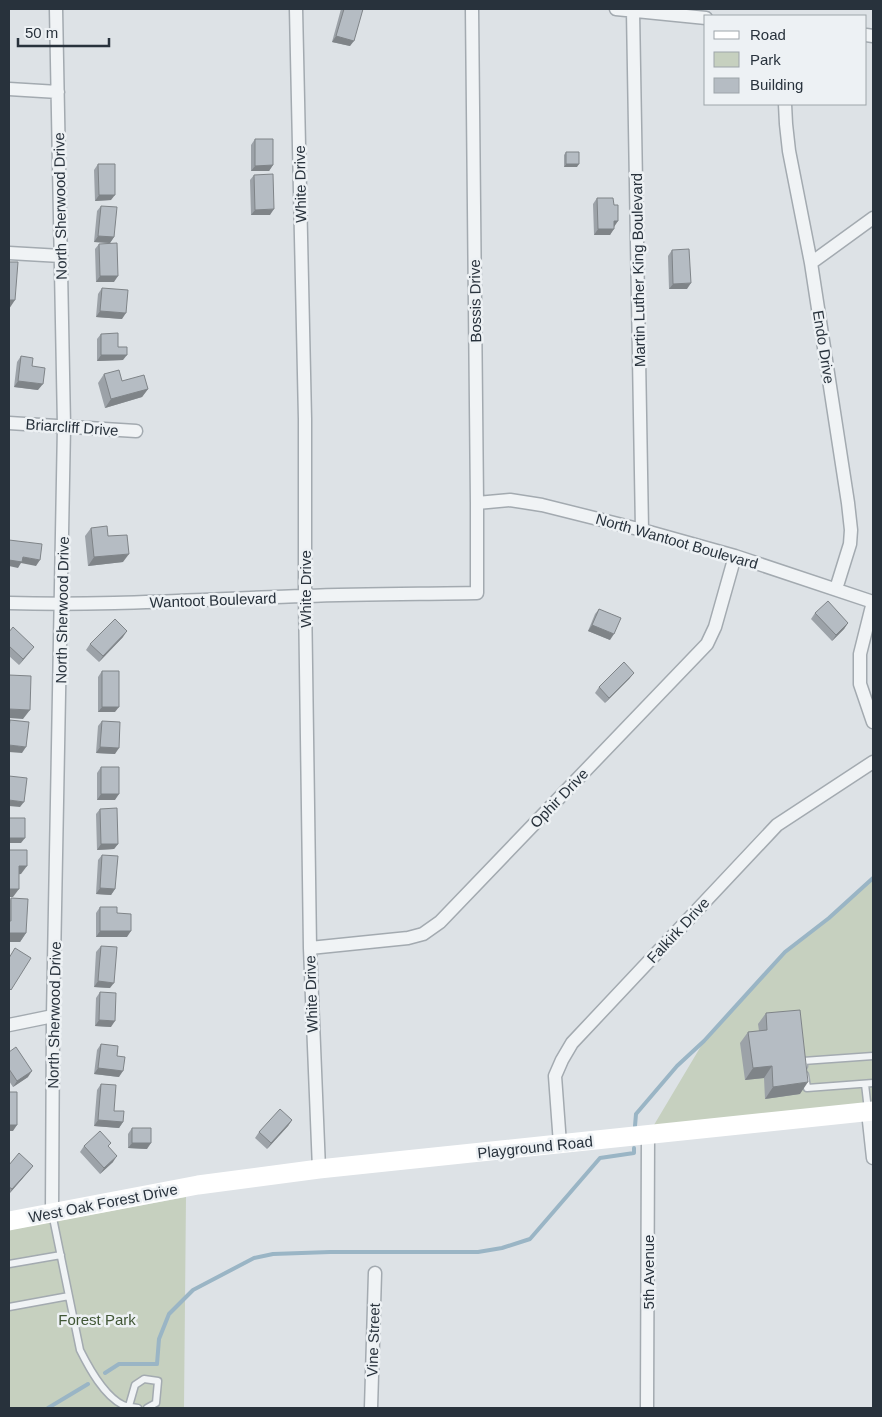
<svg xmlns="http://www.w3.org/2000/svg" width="882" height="1417" font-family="Helvetica,sans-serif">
  <rect width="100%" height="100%" fill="#dde2e6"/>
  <path fill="#c6d0bf" d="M873 878V1111L648 1135 704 1041 785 952 829 918Z
    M186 1197 184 1408H9V1230Z"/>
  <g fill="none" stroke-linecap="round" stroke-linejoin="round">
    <path stroke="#9ab5c5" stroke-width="4" d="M635 1126 636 1114 677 1066 704 1041 785 952 829 918 873 878
      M105 1373 119 1364H157L159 1339 169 1314 193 1290 254 1258 273 1254 330 1252H478L502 1248 530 1239 600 1158 634 1153V1148
      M48 1408 88 1384"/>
    <g stroke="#a3aab0" stroke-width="9">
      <path id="service" d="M804 1066 803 1061 873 1056
        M805 1075 807 1088 873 1083
        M865 1084 868 1110
        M52 1213 80 1350C89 1368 104 1396 123 1405 127 1407 134 1407 138 1408
        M9 1264 61 1255
        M9 1307 69 1296
        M129 1406 135 1385 144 1379 158 1381 156 1403 147 1408"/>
    </g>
    <g stroke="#a3aab0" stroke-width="15">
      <path id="minor" d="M296 9 305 419V596L310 948 319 1169
        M616 9 706 18
        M633 11 642 530
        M866 35 873 36
        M9 89 58 92
        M785 104 786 124 789 151 811 263 848 503 851 530 850 544 836 589
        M9 253 61 256
        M811 263 873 218
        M9 423 136 431
        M477 503 510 500 542 505 642 530 735 556 873 602 860 654V684L873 722
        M9 603C108 606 206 599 305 596 362 594 420 594 477 593V503L472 9
        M310 948 408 938 423 934 440 922 707 644 715 627 735 556
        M9 1025 53 1016
        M868 1112 873 1158
        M560 1144 555 1076 562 1060 572 1043 777 825 873 762
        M52 1212 53 1016 64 426 56 9
        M371 1408 375 1273
        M647 1408 648 1135"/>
    </g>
    <use href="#service" stroke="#f0f3f5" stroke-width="6"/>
    <use href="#minor" stroke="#f0f3f5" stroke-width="12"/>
    <path stroke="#fff" stroke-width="19" d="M9 1221 198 1185 319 1169 873 1111"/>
  </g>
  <path fill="#9ca2a8" d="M341 9H363L350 46 332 42Z
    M255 139 273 165 269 171H251V145Z
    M566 152 577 167H564V155Z
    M98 164 111 200 95 201 94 170Z
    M254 175 270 215H251L250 180Z
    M597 198 614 227 610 235H594L593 204Z
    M101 206 114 237 110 243 94 242 97 211Z
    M99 244 114 282H96L95 249Z
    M672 250 687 289H669L668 256Z
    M102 288 122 319 96 317 98 294Z
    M101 334 118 347 123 360 97 361V339Z
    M21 356 32 366 38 390 14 387 17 362Z
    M104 374 122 381 148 389 142 397 105 408 98 383Z
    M91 528 108 536 123 562 88 566 85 536Z
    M599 609 610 640 588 631 595 614Z
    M815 613 848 623 844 629 832 641 811 619Z
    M9 632 30 652 19 665 9 656Z
    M123 637 99 662 86 650 90 644Z
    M102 671 115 712H98V677Z
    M630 678 605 703 595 693 599 687Z
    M102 721 115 754 96 753 98 726Z
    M101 767 115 800H97V773Z
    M100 809 118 844 114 849 97 850 96 814Z
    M102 855 115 889 111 895 96 894 98 860Z
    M11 898 26 933 20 942H9V902Z
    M100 907 117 913 127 937H96V913Z
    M101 946 110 988 94 987 96 952Z
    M100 992 111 1027 95 1026 96 998Z
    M766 1013 800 1094 765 1099 764 1078 745 1080 740 1043 748 1032 759 1031 758 1024Z
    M101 1044 117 1056 119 1077 94 1074 97 1050Z
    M9 1052 28 1077 13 1087 9 1081Z
    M101 1084 114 1111 123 1122 119 1128 94 1126 97 1090Z
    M292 1120 288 1126 267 1149 255 1138 259 1132Z
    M132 1128 147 1149 128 1148V1134Z
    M111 1143 108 1146 113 1162 100 1174 80 1152 84 1146Z
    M9 1165 33 1166 29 1171 9 1194Z"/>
  <path fill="#7f8488" d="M336 36 354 41 350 46 332 42Z
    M566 164H579L577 167H564Z
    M273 165 269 171H251L255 166Z
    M99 195H115L111 200 95 201Z
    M274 209 270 215H251L255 210Z
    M614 221H618L614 227H610Z
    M598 229H614L610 235H594Z
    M98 236 114 237 110 243 94 242Z
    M100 276H118L114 282H96Z
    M691 283 687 289H669L673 284Z
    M9 300H15L9 309Z
    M100 311 126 313 122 319 96 317Z
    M101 355H127L123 360 97 361Z
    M18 381 43 384 38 390 14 387Z
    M148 389 142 397 105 408 111 399Z
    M129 554 123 562 88 566 94 557Z
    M23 557 40 560 36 566 21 563 18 568 9 566V560Z
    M848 623 844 629 832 641 836 635Z
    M592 625 614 634 610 640 588 631Z
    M127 631 123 637 99 662 103 656Z
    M34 647 30 652 19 665 23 659Z
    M634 673 630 678 605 703 609 698Z
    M102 707H119L115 712H98Z
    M9 709 30 710 23 719 9 718Z
    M9 745 26 747 22 753 9 752Z
    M100 747 119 748 115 754 96 753Z
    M101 794H119L115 800H97Z
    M9 800 24 802 20 807 9 806Z
    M9 838H25L21 843H9Z
    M101 844H118L114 849 97 850Z
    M19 866H27L21 874 13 875Z
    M100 888 115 889 111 895 96 894Z
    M9 889H19L13 897H9Z
    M100 931H131L127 937H96Z
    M9 933H26L20 942H9Z
    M98 981 114 983 110 988 94 987Z
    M99 1020 115 1021 111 1027 95 1026Z
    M772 1066 764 1078 745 1080 753 1068Z
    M98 1068 123 1071 119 1077 94 1074Z
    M32 1071 28 1077 13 1087 17 1081Z
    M808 1082 800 1094 765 1099 773 1087Z
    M98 1120 123 1122 119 1128 94 1126Z
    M292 1120 288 1126 267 1149 271 1143Z
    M9 1125H17L13 1131H9Z
    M132 1143H151L147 1149 128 1148Z
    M117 1156 113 1162 100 1174 104 1168Z
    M33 1166 29 1171 9 1194 12 1189Z"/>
  <path fill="#b5bcc3" stroke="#7f8488" d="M344 9H363L354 41 336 36Z
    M255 139H273V165L255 166Z
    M566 152H579V164H566Z
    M98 164H115V195H99Z
    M273 174 274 209 255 210 254 175Z
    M597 198H613L614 205H618V221H614V229H598Z
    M101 206 117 207 114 237 98 236Z
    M117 243 118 276H100L99 244Z
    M689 249 691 283 673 284 672 250Z
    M9 262H18L15 300H9Z
    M102 288 128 290 126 313 100 311Z
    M118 333V347H127V355H101V334Z
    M21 356 33 358 32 366 45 368 43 384 18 381Z
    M119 370 122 381 144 375 148 389 111 399 104 374Z
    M107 526 108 536 127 535 129 554 94 557 91 528Z
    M9 540 42 544 40 560 23 557 22 562 9 560Z
    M828 601 848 623 836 635 815 613Z
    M599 609 621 618 614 634 592 625Z
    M115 619 127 631 103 656 90 644Z
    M13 627 34 647 23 659 9 646V632Z
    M624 662 634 673 609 698 599 687Z
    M102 671H119V707H102Z
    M9 675 31 676 30 710 9 709Z
    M10 720 29 722 26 747 9 745V728Z
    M102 721 120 722 119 748 100 747Z
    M101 767H119V794H101Z
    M9 776 27 778 24 802 9 800Z
    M117 808 118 844H101L100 809Z
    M9 818H25V838H9Z
    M9 850H27V866H19V889H9Z
    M102 855 118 856 115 889 100 888Z
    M11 898 28 899 26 933H9V921H11Z
    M100 907H117V913L131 914V931H100Z
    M101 946 117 947 114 983 98 981Z
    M15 948 31 958 11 990 9 988V958Z
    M100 992 116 993 115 1021 99 1020Z
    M800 1010 808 1082 773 1087 772 1066 753 1068 748 1032 767 1030 766 1013Z
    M101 1044 118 1046 117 1056 125 1057 123 1071 98 1068Z
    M16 1047 32 1071 17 1081 9 1069V1052Z
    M101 1084 116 1085 114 1111H124L123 1122 98 1120Z
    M9 1092H17V1125H9Z
    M280 1109 292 1120 271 1143 259 1132Z
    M132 1128H151V1143H132Z
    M100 1131 111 1143 108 1146 117 1156 104 1168 84 1146Z
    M19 1153 33 1166 12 1189 9 1187V1165Z"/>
  <g text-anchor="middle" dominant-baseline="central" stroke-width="5" stroke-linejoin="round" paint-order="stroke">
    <g font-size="15" fill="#28323c" stroke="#edf1f4">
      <text transform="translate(300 184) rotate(-91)">White Drive</text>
      <text transform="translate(60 206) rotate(-91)">North Sherwood Drive</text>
      <text transform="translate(638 270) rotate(-91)">Martin Luther King Boulevard</text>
      <text transform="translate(475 301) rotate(-91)">Bossis Drive</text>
      <text transform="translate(824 347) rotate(81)">Endo Drive</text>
      <text transform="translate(72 427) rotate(4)">Briarcliff Drive</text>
      <text transform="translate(677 541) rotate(16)">North Wantoot Boulevard</text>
      <text transform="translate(305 589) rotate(-90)">White Drive</text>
      <text transform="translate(213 600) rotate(-2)">Wantoot Boulevard</text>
      <text transform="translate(62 610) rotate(-89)">North Sherwood Drive</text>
      <text transform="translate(559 798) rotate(-46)">Ophir Drive</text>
      <text transform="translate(678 930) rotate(-47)">Falkirk Drive</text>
      <text transform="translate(311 994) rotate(-92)">White Drive</text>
      <text transform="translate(54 1015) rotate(-89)">North Sherwood Drive</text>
      <text transform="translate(535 1147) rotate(-6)">Playground Road</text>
      <text transform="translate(103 1203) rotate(-11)">West Oak Forest Drive</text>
      <text transform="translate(648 1272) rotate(-90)">5th Avenue</text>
      <text transform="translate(373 1340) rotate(-88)">Vine Street</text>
    </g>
    <g font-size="15" fill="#415736" stroke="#edf1f4">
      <text x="97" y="1319">Forest Park</text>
    </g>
  </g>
  <rect width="882" height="1417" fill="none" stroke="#28323c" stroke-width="20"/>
  <rect x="704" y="15" width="162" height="90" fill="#edf1f4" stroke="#9ea5aa"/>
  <rect x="714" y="31" width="25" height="8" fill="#ffffff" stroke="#9ea5aa"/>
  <text x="750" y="40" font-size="15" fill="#28323c">Road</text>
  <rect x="714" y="52" width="25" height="15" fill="#c6d0bf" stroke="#9ea5aa"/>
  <text x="750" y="65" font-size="15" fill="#28323c">Park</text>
  <rect x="714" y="78" width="25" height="15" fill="#b5bcc3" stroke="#9ea5aa"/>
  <text x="750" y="90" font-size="15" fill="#28323c">Building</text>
  <path d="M18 38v8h91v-8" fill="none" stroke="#28323c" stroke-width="2.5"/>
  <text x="25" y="38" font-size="15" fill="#28323c" stroke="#edf1f4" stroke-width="4" paint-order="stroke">50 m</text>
</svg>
